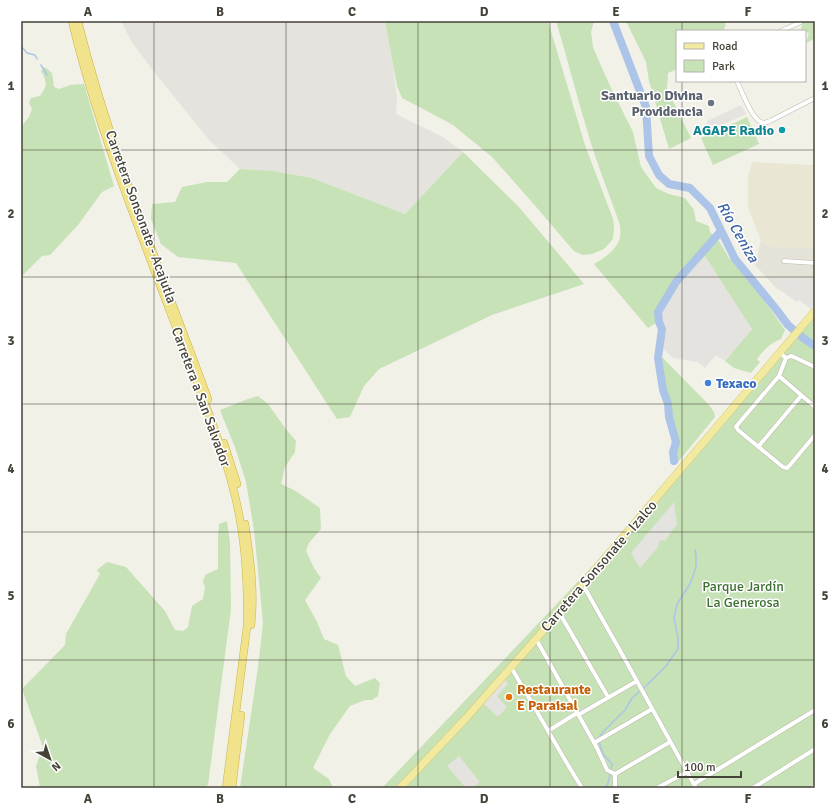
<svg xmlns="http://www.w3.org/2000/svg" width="836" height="809" font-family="Signika,sans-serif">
  <rect width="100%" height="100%" fill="#f2f1e8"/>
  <path fill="#e5e3d7" d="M761 240 772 247 815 248V300L777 289 755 265Z"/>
  <path fill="#e5e3dd" d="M121 21H385L392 57 397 100 396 114 443 137 463 152 405 214 312 178 273 171 240 169 210 141 154 72 131 41Z"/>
  <path fill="#e9e7d4" d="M752 162 815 165V248L772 247 761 240 748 208V176Z"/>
  <path fill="#c6e2b6" d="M385 21H548L585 145 613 219 614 226 613 239 604 249 592 254 583 255 574 251 566 242 538 209 492 157 453 125 425 110 402 98 397 86Z
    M556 21H594L591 32 593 47 598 59 611 88 633 132 641 167 656 188 669 194 685 198 694 210 696 221 709 226 710 232 719 241 729 258 764 300 785 330 781 339C769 344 765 349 757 359L760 362 751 373 734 368 725 361 752 329 698 262 679 283 660 312 662 319 648 328 594 264C603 259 618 249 620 237 621 234 620 229 620 225 609 193 596 162 587 130 576 94 567 57 556 21Z
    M626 21H724L726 26 724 28 725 31H677V69L668 73 667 89 691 138 669 149 649 81 646 62Z
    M805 21H815V35L814 39 806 43 809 33 801 30 800 31 803 22Z
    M45 67 52 73 54 87 59 89 70 85 84 84 114 186 102 192 78 225 50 255 42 256 21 277V127L29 117 32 109 29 103 31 98 40 96C48 85 47 82 41 71Z
    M747 117 759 144 713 165 701 138Z
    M463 152 518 206 584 284 492 315 379 369 364 386 350 417 337 419 236 263 178 257 161 244 151 219 152 204 175 202 182 187 207 182H227L240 169 273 171 312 178 405 214Z
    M815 306V788H382L644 512Z
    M660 355 709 405 714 412 715 417 678 462 675 452 677 441 670 417 669 404 664 390Z
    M258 396 268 404 285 428 296 441 295 452 285 467 281 484 294 490 320 508 321 529 309 543 306 551 314 568 321 578 305 600 317 622 324 639 338 645 346 676 355 686 375 678 380 683 378 696 372 700H365L350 706 330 734 313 768 329 779 333 788H240L258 667 263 623 254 530 246 482 236 450 220 410 248 399Z
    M227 521 230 542 231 609 208 785 203 788H40L36 766 43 747 22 689 65 645 66 634 100 574 97 570 107 562 126 567 165 611 175 630 183 631 188 627 192 606 203 599 205 587 203 582 205 575 218 569V536L219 524Z"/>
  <path fill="#e4e3df" d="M739 106H742L746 114 709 131 706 125 707 121Z
    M705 256 752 329 725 361 716 355 705 368 698 362 673 358 661 347 665 330 660 312 679 283Z
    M774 277 815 279V289L813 291 815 293V305L811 309 799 300 797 302 780 290Z
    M674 502 677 524 665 541 662 540 660 541 658 545V547L640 568 631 553Z
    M505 679 508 684 497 696 507 707 498 717 483 703Z
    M459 756 480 782 473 788H466L447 766Z"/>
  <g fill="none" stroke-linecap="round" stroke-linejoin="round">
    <path stroke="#acc4e8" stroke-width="1.5" d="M21 46 27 53 35 55 37 59
      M41 65 47 75
      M606 788 609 780 612 764 603 754 600 745 599 738 603 732 625 710 632 698 647 685 666 666 678 649V638L674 618 677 604 690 584 696 567V555L695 550"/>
    <path stroke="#acc4e8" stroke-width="8" d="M613 21 646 107 649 156 659 175 669 184 690 188 710 208 735 259 776 309 788 325 803 338 815 346
      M674 461 673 452 676 442 669 417 668 404 663 390 658 358 662 329 659 322 658 312 676 282 721 231"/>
    <g stroke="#bcbaac" stroke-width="5">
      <path id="minor" d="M781 31 803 21
        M737 81C741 90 752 119 761 122 764 124 767 122 770 121L815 98
        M784 261 815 263
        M780 353 786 358 779 376 739 423 736 427 738 430 783 467 787 468 790 465 815 435
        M786 358 791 356 794 357 815 367
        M779 376 815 407
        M758 447 801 396
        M583 585 622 654 696 788
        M559 612 608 697
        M536 639 597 748 607 770 615 774V788
        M511 667 565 760 582 788
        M578 715 637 681
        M548 731 577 713
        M594 743 652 709
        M615 774 670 742
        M694 784 815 710
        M657 788 687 772
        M753 788 815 749
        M812 788 815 786"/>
    </g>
    <g stroke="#d6ca73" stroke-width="8">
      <path id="primary" d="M400 788 467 717 536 639 726 416 815 311"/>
    </g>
    <g stroke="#cbb349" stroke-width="8">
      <path id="trunk" d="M72 21C86 80 105 137 126 194 143 240 160 286 178 332 197 384 219 435 233 488 245 532 248 582 247 627L226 788
        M78 21C110 150 162 274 208 399
        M224 443 237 484
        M245 524C250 557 255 592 251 625
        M232 788 241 715"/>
    </g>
    <use href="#minor" stroke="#fff" stroke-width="4"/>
    <use href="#primary" stroke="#f2eaa1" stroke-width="7"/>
    <use href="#trunk" stroke="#f0e38c" stroke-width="7"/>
  </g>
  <path fill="none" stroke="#454238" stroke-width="1" stroke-opacity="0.55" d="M154 21V788M286 21V788M418 21V788M550 21V788M682 21V31M682 81V788M21 150H815M21 277H815M21 404H815M21 532H815M21 660H815"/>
  <circle fill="#6b7280" stroke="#fff" stroke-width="1.5" cx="711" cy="103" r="4"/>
  <circle fill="#0f9aa8" stroke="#fff" stroke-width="1.5" cx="782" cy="130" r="4"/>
  <circle fill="#3f7fe0" stroke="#fff" stroke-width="1.5" cx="708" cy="383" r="4"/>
  <circle fill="#e8710a" stroke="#fff" stroke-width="1.5" cx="509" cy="697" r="4"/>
  <g text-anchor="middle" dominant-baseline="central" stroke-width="3" stroke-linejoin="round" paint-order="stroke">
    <g font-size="14" font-weight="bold" fill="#5b616d" stroke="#fff" text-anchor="end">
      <text x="703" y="95">Santuario Divina<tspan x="703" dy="16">Providencia</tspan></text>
    </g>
    <g font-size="14" font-weight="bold" fill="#0d838f" stroke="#fff" text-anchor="end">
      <text x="774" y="130">AGAPE Radio</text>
    </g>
    <g font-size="14" fill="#454238" stroke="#fff">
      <text transform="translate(141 217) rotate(70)">Carretera Sonsonate - Acajutla</text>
      <text transform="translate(201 397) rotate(70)">Carretera a San Salvador</text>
      <text transform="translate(599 566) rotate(-49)">Carretera Sonsonate - Izalco</text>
    </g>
    <g font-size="14" font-weight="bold" fill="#366cbe" stroke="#fff" text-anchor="start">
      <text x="716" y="383">Texaco</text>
    </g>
    <g font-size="14" fill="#3e7032" stroke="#fff">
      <text x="743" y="586">Parque Jardín<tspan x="743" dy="16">La Generosa</tspan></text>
    </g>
    <g font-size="14" font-weight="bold" fill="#c56008" stroke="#fff" text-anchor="start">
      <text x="517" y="689">Restaurante<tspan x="517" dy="16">E Paraisal</tspan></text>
    </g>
    <g font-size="15" font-style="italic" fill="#3d66a4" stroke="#fff">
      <text transform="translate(738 232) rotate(60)">Río Ceniza</text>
    </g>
  </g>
  <rect width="836" height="809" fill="none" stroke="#ffffff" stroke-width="44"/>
  <rect x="676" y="30" width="130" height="52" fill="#ffffff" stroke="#b5b3af"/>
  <rect x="684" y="43" width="20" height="6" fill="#f2eaa1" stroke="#b5b3af"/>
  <text x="712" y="50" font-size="12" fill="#454238">Road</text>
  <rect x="684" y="60" width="20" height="12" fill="#c6e2b6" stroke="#b5b3af"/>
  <text x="712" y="70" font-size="12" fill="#454238">Park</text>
  <g transform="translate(50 759) rotate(140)" stroke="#ffffff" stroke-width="3" paint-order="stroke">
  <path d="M0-3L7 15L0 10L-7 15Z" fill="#454238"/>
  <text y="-6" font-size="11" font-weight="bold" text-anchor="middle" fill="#454238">N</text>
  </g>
  <path d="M678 771v6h63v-6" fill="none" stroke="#454238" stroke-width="2"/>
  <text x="684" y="771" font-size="12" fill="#454238" stroke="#ffffff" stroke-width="3" paint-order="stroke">100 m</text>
  <rect x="22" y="22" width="792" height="765" fill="none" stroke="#454238" stroke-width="1.5"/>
  <g font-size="13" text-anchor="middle" font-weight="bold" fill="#454238">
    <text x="88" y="16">A</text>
    <text x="220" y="16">B</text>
    <text x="352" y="16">C</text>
    <text x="484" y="16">D</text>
    <text x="616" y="16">E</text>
    <text x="748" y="16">F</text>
    <text x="11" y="90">1</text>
    <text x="825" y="90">1</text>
    <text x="11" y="218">2</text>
    <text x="825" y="218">2</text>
    <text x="11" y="345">3</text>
    <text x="825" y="345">3</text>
    <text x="11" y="473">4</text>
    <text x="825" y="473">4</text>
    <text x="11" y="600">5</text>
    <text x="825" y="600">5</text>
    <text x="11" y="728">6</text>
    <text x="825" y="728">6</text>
    <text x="88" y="803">A</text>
    <text x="220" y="803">B</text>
    <text x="352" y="803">C</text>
    <text x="484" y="803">D</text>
    <text x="616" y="803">E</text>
    <text x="748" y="803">F</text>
  </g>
</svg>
